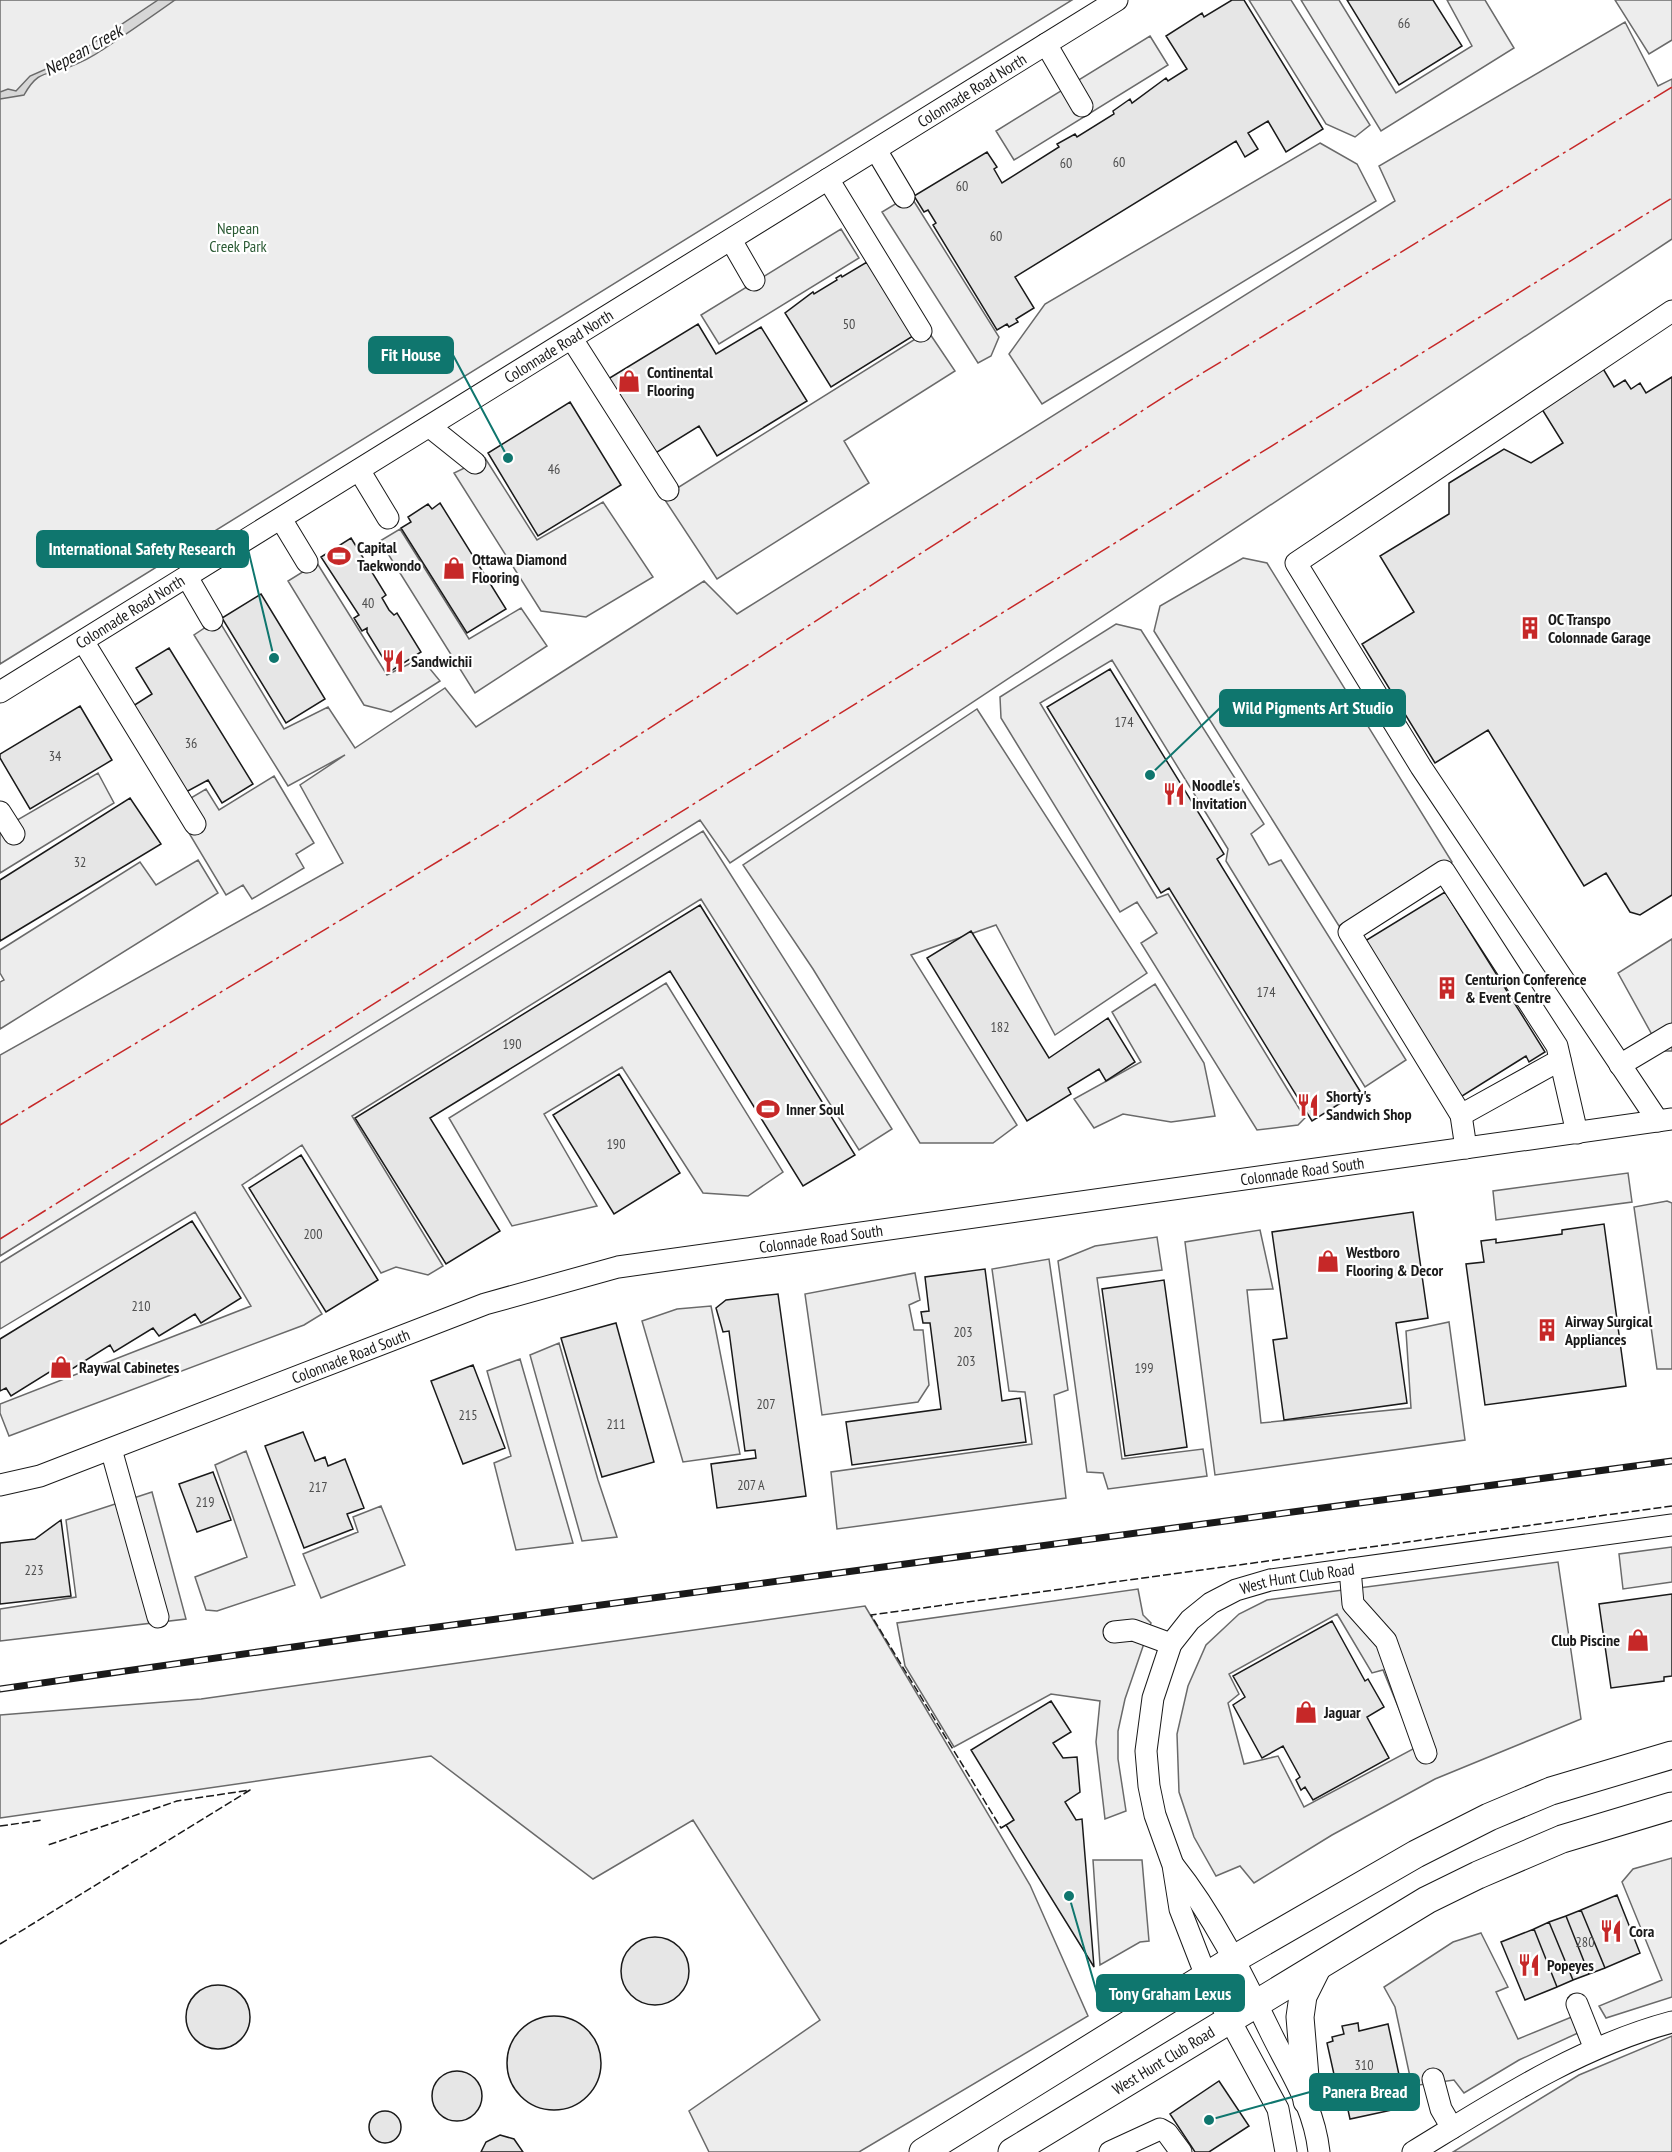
<svg xmlns="http://www.w3.org/2000/svg" width="1672" height="2152" font-family="'PT Sans Narrow',sans-serif">
  <rect width="100%" height="100%" fill="#fff"/>
  <path fill="#ededed" stroke="#6a6a6a" stroke-width="1.5" fill-rule="evenodd" d="M0 0H1072L0 664Z
    M1249 0H1291L1370 125 1355 137 1326 124Z
    M1301 0H1339L1396 93 1472 46 1447 0H1485L1514 48 1381 131Z
    M1615 0H1672V40L1649 54Z
    M1625 22 1658 86 1672 79V239L730 863 700 820 0 1256V1055L343 863 300 785 345 755 288 786 194 635 218 619 284 729 328 707 355 748 445 688 476 727 704 581 737 614 1395 201 1379 166Z
    M1150 36 1168 65 1014 160 996 131Z
    M1320 143 1357 164 1376 201 1042 404 1009 354 1045 304Z
    M910 195 999 337 991 356 978 363 882 212Z
    M841 229 859 258 719 344 701 315Z
    M928 331 955 371 844 441 869 483 717 579 663 497Z
    M485 458 537 540 603 502 653 577 586 617 541 611 454 473Z
    M400 529 469 639 521 608 547 646 475 693 380 541Z
    M1243 558 1267 563 1452 862 1339 926 1154 631 1160 606Z
    M317 563 387 675 421 658 440 681 391 712 364 705 288 581Z
    M1116 624 1141 630 1264 824 1251 834 1269 865 1281 860 1406 1060 1365 1087 1226 861 1228 849 1112 660 1040 703 1157 898 1168 894 1305 1118 1298 1125 1257 1130 1141 943 1157 933 1137 902 1120 912 1001 718 1000 697Z
    M977 709 1147 973 1055 1035 996 925 911 955 1017 1125 993 1143H920L813 969 743 865Z
    M98 773 114 803 0 873V830Z
    M274 776 314 843 296 854 304 868 252 899 243 885 226 895 174 808 206 789 219 810Z
    M703 831 892 1129 859 1150 701 899 352 1116 443 1266 428 1275 396 1267 381 1273 302 1145 242 1185 322 1314 304 1325 9 1436 0 1413V1404L251 1306 195 1212 0 1329V1263Z
    M198 860 218 893 0 1029V982L4 980 0 973V950L140 862 156 885Z
    M1672 939V1051H1661L1618 973Z
    M666 983 783 1172 748 1196 703 1193 622 1067 544 1114 597 1206 512 1226 449 1118Z
    M1155 984 1204 1063 1215 1116 1171 1122 1123 1114 1094 1128 1074 1099 1141 1062 1112 1012Z
    M1628 1173 1632 1202 1496 1220 1493 1191Z
    M1667 1201 1672 1203V1369H1657L1634 1207Z
    M1260 1230 1273 1289 1247 1290 1261 1423 1411 1408 1406 1331 1449 1322 1465 1440 1215 1475 1185 1242Z
    M1157 1237 1162 1270 1097 1278 1122 1459 1203 1449 1207 1476 1108 1489 1103 1473 1087 1472 1058 1261 1095 1246Z
    M1049 1259 1068 1390 1054 1395 1066 1498 837 1529 831 1472 1032 1444 1025 1392 1009 1391 992 1269Z
    M915 1273 920 1300 909 1305 914 1330H923L929 1385 918 1402 822 1415 805 1294Z
    M711 1306 740 1454 683 1462 642 1321 677 1309Z
    M559 1343 598 1480 617 1537 582 1541 530 1355Z
    M520 1359 573 1543 516 1550 494 1463 511 1456 487 1371Z
    M246 1451 295 1585 217 1611 206 1610 195 1577 247 1557 215 1465Z
    M152 1492 186 1619 0 1641V1609L76 1597 66 1520Z
    M381 1506 405 1565 321 1598 303 1554 358 1532 353 1517Z
    M1672 1547V1582L1623 1589 1619 1554Z
    M1558 1562 1581 1719 1435 1779 1332 1835 1254 1883 1240 1866 1216 1876 1194 1837 1179 1792 1177 1734 1188 1686 1206 1645 1239 1614 1267 1600ZM1337 1614 1372 1673 1383 1670 1415 1748 1304 1807 1278 1756 1244 1764 1228 1703 1239 1694 1229 1674Z
    M1138 1589 1143 1615 1151 1623 1125 1699 1118 1731V1759L1126 1811 1105 1819 1096 1742 1100 1701 1051 1694 954 1747 905 1666 897 1623Z
    M865 1606 1030 1885 1088 2016 859 2152H709L689 2111 820 2020 693 1820 593 1879 431 1756 0 1818V1715L201 1699Z
    M1672 1858V1997L1606 2018 1599 2006 1662 1980 1622 1882 1633 1869Z
    M1093 1860H1142L1149 1941 1140 1942 1100 1965Z
    M1481 1933 1508 1987 1496 1992 1518 2039 1574 2016 1580 2032 1519 2060 1464 2093 1454 2080 1412 2086 1395 2007 1384 1987 1453 1942Z
    M1672 2036V2152H1453L1579 2075Z"/>
  <path fill="#d7d7d7" stroke="#6a6a6a" stroke-width="1.5" d="M158 0H175C151 17 127 34 102 50 92 57 80 63 69 67 46 76 39 69 24 95L0 99V92L8 89 16 91 30 76 71 58Z"/>
  <path fill="#e6e6e6" stroke="#1a1a1a" stroke-width="1.5" d="M1232 0H1244L1323 129 1286 152 1268 121 1248 133 1258 149 1245 157 1236 141 1015 277 1034 308 1016 319 1018 322 1009 327 1007 324 997 330 933 225 936 223 928 210 924 212 914 196 987 152 997 167 994 169 1002 183 1059 147 1057 144 1075 134 1077 137 1114 114 1113 111 1130 99 1132 103 1166 78 1168 81 1187 69 1166 36 1202 13 1204 17Z
    M1347 0H1433L1462 46 1399 85Z
    M867 262 913 336 831 387 785 313 813 292 814 294 837 280 836 278 841 275 842 277Z
    M698 324 716 354 761 327 807 401 717 456 699 426 654 454 608 379Z
    M1602 367 1614 387 1625 380 1631 389 1640 383 1646 393 1672 377V895L1640 915 1630 912 1606 873 1584 886 1488 730 1435 763 1362 644 1414 612 1380 556 1449 514V483L1504 449 1531 463 1563 443 1540 406Z
    M570 402 621 485 538 536 488 453Z
    M440 503 506 609 467 633 401 528 411 522 408 517 428 504 432 509Z
    M351 538 386 595 382 598 389 610 394 615 397 613 421 652 391 671 367 632V628L362 631 354 618 359 615 321 557Z
    M261 594 325 699 286 723 222 618Z
    M169 648 253 784 222 803 208 780 186 792 133 706 152 694 136 668Z
    M1110 669 1224 854 1217 859 1360 1091 1312 1121 1169 888 1161 893 1047 707Z
    M80 706 112 760 30 809 0 758V754Z
    M130 798 161 844 0 941V880Z
    M1445 892 1545 1052 1529 1062 1526 1056 1459 1098 1365 941Z
    M700 905 855 1155 803 1186 670 971 430 1118 500 1231 446 1264 355 1118Z
    M971 931 1049 1058 1108 1018 1135 1062 1106 1081 1099 1069 1068 1088 1071 1094 1027 1121 927 958Z
    M619 1074 680 1173 614 1214 553 1115Z
    M301 1155 378 1280 326 1312 249 1188Z
    M1413 1212 1428 1318 1396 1323 1407 1403 1284 1420 1273 1340 1287 1338 1272 1232Z
    M192 1221 241 1298 201 1323 195 1314 159 1336 153 1328 114 1352 110 1345 56 1379 51 1371 11 1396 6 1388 0 1391V1339Z
    M1604 1224 1626 1386 1485 1405 1466 1264 1484 1262 1481 1241 1496 1239V1243L1562 1234V1230Z
    M985 1269 1002 1401 1020 1398 1026 1442 852 1465 846 1422 941 1409 930 1323H923L921 1312 929 1311 925 1277Z
    M1164 1280 1187 1447 1125 1456 1102 1289Z
    M778 1294 806 1496 717 1508 711 1464 756 1458 755 1450 745 1451 729 1331 723 1332 716 1308 726 1300Z
    M616 1323 654 1462 602 1477 561 1338Z
    M473 1365 505 1448 463 1464 431 1381Z
    M303 1432 315 1461 325 1457 328 1466 345 1459 364 1508 347 1514 353 1529 304 1548 265 1446Z
    M213 1472 231 1520 197 1532 179 1484Z
    M61 1520 71 1596 0 1604V1543L35 1539Z
    M1672 1594V1676L1664 1677V1681L1611 1688 1599 1604Z
    M1332 1621 1365 1681 1368 1679 1384 1707 1367 1717 1389 1758 1313 1800 1305 1787 1301 1790 1296 1780 1300 1777 1283 1746 1262 1758 1233 1705 1245 1697 1233 1676Z
    M1051 1701 1071 1732 1053 1743 1063 1758 1077 1757 1080 1792 1065 1802 1076 1820 1082 1819 1094 1967 1006 1825 1014 1820 971 1750Z
    M1617 1895 1640 1953 1605 1968 1581 1910Z
    M1581 1910 1605 1968 1589 1974 1566 1916Z
    M1566 1916 1589 1974 1573 1980 1549 1922Z
    M1549 1922 1573 1980 1557 1987 1534 1929Z
    M1534 1929 1557 1987 1525 2000 1501 1942Z
    M621 1971a34 34 0 1 1 68 0a34 34 0 1 1-68 0Z
    M186 2017a32 32 0 1 1 64 0a32 32 0 1 1-64 0Z
    M507 2063a47 47 0 1 1 94 0a47 47 0 1 1-94 0Z
    M1358 2023 1359 2031 1388 2024 1406 2107 1350 2119 1343 2087 1337 2088 1327 2043 1333 2041 1332 2037 1344 2034 1342 2026Z
    M432 2096a25 25 0 1 1 50 0a25 25 0 1 1-50 0Z
    M1219 2081 1249 2126 1209 2152H1195L1170 2114Z
    M369 2127a16 16 0 1 1 32 0a16 16 0 1 1-32 0Z
    M500 2135 514 2139 523 2152H481L486 2142Z"/>
  <g fill="none" stroke-linecap="round" stroke-linejoin="round">
    <g stroke="#1a1a1a" stroke-width="23">
      <g id="minor">
        <path d="M1046 44 1082 106"/>
        <path d="M876 150 904 197"/>
        <path d="M828 179 921 331"/>
        <path d="M731 240 754 280"/>
        <path d="M572 339 668 490"/>
        <path d="M430 427 475 463"/>
        <path d="M359 470 388 518"/>
        <path d="M281 519 307 562"/>
        <path d="M187 577 212 620"/>
        <path d="M83 641 195 824"/>
        <path id="s1" d="M0 692 1117 0"/>
        <path d="M0 812 14 834"/>
        <path d="M1620 1065 1672 1034"/>
        <path d="M1461 1115 1560 1060"/>
        <path d="M1658 1121 1421 767 1296 563 1672 311"/>
        <path d="M1466 1148 1461 1115 1349 932 1444 871 1557 1046 1577 1133"/>
        <path d="M111 1449 158 1617"/>
        <path id="s2" d="M0 1485 40 1476 485 1304 618 1267 1672 1119"/>
        <path d="M1350 1569 1353 1604 1386 1641 1426 1753"/>
        <path d="M1114 1632 1133 1630 1171 1644"/>
        <path d="M1174 1866C1213 1915 1241 1972 1269 2029 1289 2071 1314 2105 1319 2152"/>
        <path d="M1577 2004 1595 2049"/>
        <path d="M1433 2079 1441 2109 1452 2128"/>
        <path d="M1110 2152 1160 2129 1167 2133 1181 2152"/>
        <path id="s3" d="M1286 2152 1278 2109 1206 1976 1180 1909 1173 1865 1155 1815 1149 1786 1146 1751 1153 1698 1171 1644 1190 1620 1211 1603 1236 1590 1270 1580 1672 1525"/>
        <path d="M1413 2152C1495 2102 1578 2047 1672 2022"/>
      </g>
    </g>
    <g stroke="#1a1a1a" stroke-width="29">
      <g id="major">
        <path d="M1307 2101 1300 2017 1303 1996 1317 1968"/>
        <path d="M923 2152 1234 1959 1416 1854 1489 1817 1551 1791 1672 1755"/>
        <path id="s4" d="M1012 2152 1427 1900 1478 1875 1562 1839 1672 1806"/>
      </g>
    </g>
    <use href="#minor" stroke="#fff" stroke-width="21"/>
    <use href="#major" stroke="#fff" stroke-width="27"/>
    <g stroke="#1a1a1a" stroke-width="7">
      <path id="rail" d="M0 1689 370 1636 1672 1461"/>
    </g>
    <use href="#rail" stroke="#fff" stroke-width="4.5" stroke-dasharray="14" stroke-linecap="butt"/>
    <path stroke="#1a1a1a" stroke-width="1.5" stroke-dasharray="8 3" stroke-linecap="butt" d="M1006 1825 1001 1828 871 1615 1672 1506
      M0 1826 43 1820
      M0 1944 250 1790 177 1801 48 1845"/>
    <path stroke="#c62828" stroke-width="1.5" stroke-dasharray="21 4.5 3 4.5" stroke-linecap="butt" d="M0 1125 502 823 1173 391 1672 87
      M0 1239 550 893 1672 198"/>
  </g>
  <defs>
    <g id="shop-bare" transform="scale(1.8)"><path d="M-5-2.5h2.3a2.7 3.5 0 0 1 5.4 0H5L5.5 6h-11ZM-1.5-2.5h3a1.5 2.3 0 0 0-3 0Z" fill="#c62828" stroke="#fff" stroke-width="2.5" paint-order="stroke"/></g>
    <g id="stadium-bare" transform="scale(1.8)"><path d="M0-5a6.5 5 0 1 0 0 10a6.5 5 0 1 0 0-10ZM-3.5-1.8h7v3.6h-7Z" fill="#c62828" stroke="#fff" stroke-width="2.5" paint-order="stroke"/></g>
    <g id="building-bare" transform="scale(1.8)"><path d="M-4-6H4V6H1V3H-1V6H-4ZM-2.5-4.3h1.7v1.8h-1.7ZM.8-4.3h1.7v1.8H.8ZM-2.5-1h1.7V.8h-1.7ZM.8-1h1.7V.8H.8Z" fill="#c62828" stroke="#fff" stroke-width="2.5" paint-order="stroke"/></g>
    <g id="restaurant-bare" transform="scale(1.8)"><path d="M-5-6h1v4h1v-4h1v4h1v-4h1v5L-1.5 .5V6h-2V.5L-5-1ZM5-6V6H3V1.5H1.5Q1.5-4 5-6Z" fill="#c62828" stroke="#fff" stroke-width="2.5" paint-order="stroke"/></g>
  </defs>
  <g fill-rule="evenodd">
    <use href="#shop-bare" x="629" y="381"/>
    <use href="#stadium-bare" x="339" y="556"/>
    <use href="#shop-bare" x="454" y="568"/>
    <use href="#building-bare" x="1530" y="628"/>
    <use href="#restaurant-bare" x="393" y="661"/>
    <use href="#restaurant-bare" x="1174" y="794"/>
    <use href="#building-bare" x="1447" y="988"/>
    <use href="#restaurant-bare" x="1308" y="1105"/>
    <use href="#stadium-bare" x="768" y="1109"/>
    <use href="#shop-bare" x="1328" y="1261"/>
    <use href="#building-bare" x="1547" y="1330"/>
    <use href="#shop-bare" x="61" y="1367"/>
    <use href="#shop-bare" x="1638" y="1640"/>
    <use href="#shop-bare" x="1306" y="1712"/>
    <use href="#restaurant-bare" x="1611" y="1931"/>
    <use href="#restaurant-bare" x="1529" y="1965"/>
  </g>
  <g text-anchor="middle" dominant-baseline="central" stroke-width="4.5" stroke-linejoin="round" paint-order="stroke">
    <g font-size="14" fill="#4d4d4d">
      <text x="1404" y="23">66</text>
      <text x="1119" y="162">60</text>
      <text x="1066" y="163">60</text>
      <text x="962" y="186">60</text>
      <text x="996" y="236">60</text>
      <text x="849" y="324">50</text>
      <text x="554" y="469">46</text>
      <text x="368" y="603">40</text>
      <text x="1124" y="722">174</text>
      <text x="191" y="743">36</text>
      <text x="55" y="756">34</text>
      <text x="80" y="862">32</text>
      <text x="1266" y="992">174</text>
      <text x="1000" y="1027">182</text>
      <text x="512" y="1044">190</text>
      <text x="616" y="1144">190</text>
      <text x="313" y="1234">200</text>
      <text x="141" y="1306">210</text>
      <text x="963" y="1332">203</text>
      <text x="966" y="1361">203</text>
      <text x="1144" y="1368">199</text>
      <text x="766" y="1404">207</text>
      <text x="468" y="1415">215</text>
      <text x="616" y="1424">211</text>
      <text x="751" y="1485">207 A</text>
      <text x="318" y="1487">217</text>
      <text x="205" y="1502">219</text>
      <text x="34" y="1570">223</text>
      <text x="1585" y="1942">280</text>
      <text x="1364" y="2065">310</text>
    </g>
    <g font-size="16" fill="#1a1a1a" stroke="#fff">
      <text stroke="none"><textPath href="#s1" startOffset="1143">Colonnade Road North</textPath></text>
      <text stroke="none"><textPath href="#s1" startOffset="657">Colonnade Road North</textPath></text>
      <text stroke="none"><textPath href="#s1" startOffset="153">Colonnade Road North</textPath></text>
      <text stroke="none"><textPath href="#s2" startOffset="1347">Colonnade Road South</textPath></text>
      <text stroke="none"><textPath href="#s2" startOffset="861">Colonnade Road South</textPath></text>
      <text stroke="none"><textPath href="#s2" startOffset="374">Colonnade Road South</textPath></text>
      <text stroke="none"><textPath href="#s3" startOffset="688">West Hunt Club Road</textPath></text>
      <text stroke="none"><textPath href="#s4" startOffset="177">West Hunt Club Road</textPath></text>
    </g>
    <g font-size="16" fill="#2b5a34" stroke="#fff">
      <text x="238" y="228">Nepean<tspan x="238" dy="18">Creek Park</tspan></text>
    </g>
    <g font-size="16" font-weight="bold" fill="#1a1a1a" stroke="#fff" text-anchor="start">
      <text x="647" y="372">Continental<tspan x="647" dy="18">Flooring</tspan></text>
      <text x="357" y="547">Capital<tspan x="357" dy="18">Taekwondo</tspan></text>
      <text x="472" y="559">Ottawa Diamond<tspan x="472" dy="18">Flooring</tspan></text>
      <text x="1548" y="619">OC Transpo<tspan x="1548" dy="18">Colonnade Garage</tspan></text>
      <text x="411" y="661">Sandwichii</text>
      <text x="1192" y="785">Noodle's<tspan x="1192" dy="18">Invitation</tspan></text>
      <text x="1465" y="979">Centurion Conference<tspan x="1465" dy="18">&amp; Event Centre</tspan></text>
      <text x="1326" y="1096">Shorty's<tspan x="1326" dy="18">Sandwich Shop</tspan></text>
      <text x="786" y="1109">Inner Soul</text>
      <text x="1346" y="1252">Westboro<tspan x="1346" dy="18">Flooring &amp; Decor</tspan></text>
      <text x="1565" y="1321">Airway Surgical<tspan x="1565" dy="18">Appliances</tspan></text>
      <text x="79" y="1367">Raywal Cabinetes</text>
      <text x="1620" y="1640" text-anchor="end">Club Piscine</text>
      <text x="1324" y="1712">Jaguar</text>
      <text x="1629" y="1931">Cora</text>
      <text x="1547" y="1965">Popeyes</text>
    </g>
    <g font-size="18" font-style="italic" fill="#1a1a1a" stroke="#fff">
      <text transform="translate(83 50) rotate(-29)">Nepean Creek</text>
    </g>
  </g>
  <path fill="none" stroke="#0f766e" stroke-width="2" d="M508 458L453 355M274 658L248 549M1150 775L1220 708M1069 1896L1097 1993M1209 2120L1310 2092"/>
  <g fill="#0f766e" stroke="#fff" stroke-width="2">
    <circle cx="508" cy="458" r="6"/>
    <circle cx="274" cy="658" r="6"/>
    <circle cx="1150" cy="775" r="6"/>
    <circle cx="1069" cy="1896" r="6"/>
    <circle cx="1209" cy="2120" r="6"/>
  </g>
  <g fill="#0f766e" stroke="#0f766e" stroke-width="2">
    <rect x="369" y="337" width="84" height="36" rx="6"/>
    <rect x="37" y="531" width="211" height="36" rx="6"/>
    <rect x="1220" y="690" width="185" height="36" rx="6"/>
    <rect x="1097" y="1975" width="147" height="36" rx="6"/>
    <rect x="1310" y="2074" width="109" height="36" rx="6"/>
  </g>
  <g font-size="18" text-anchor="middle" font-weight="bold" fill="#fff">
    <text x="411" y="361">Fit House</text>
    <text x="142" y="555">International Safety Research</text>
    <text x="1313" y="714">Wild Pigments Art Studio</text>
    <text x="1170" y="2000">Tony Graham Lexus</text>
    <text x="1365" y="2098">Panera Bread</text>
  </g>
</svg>
